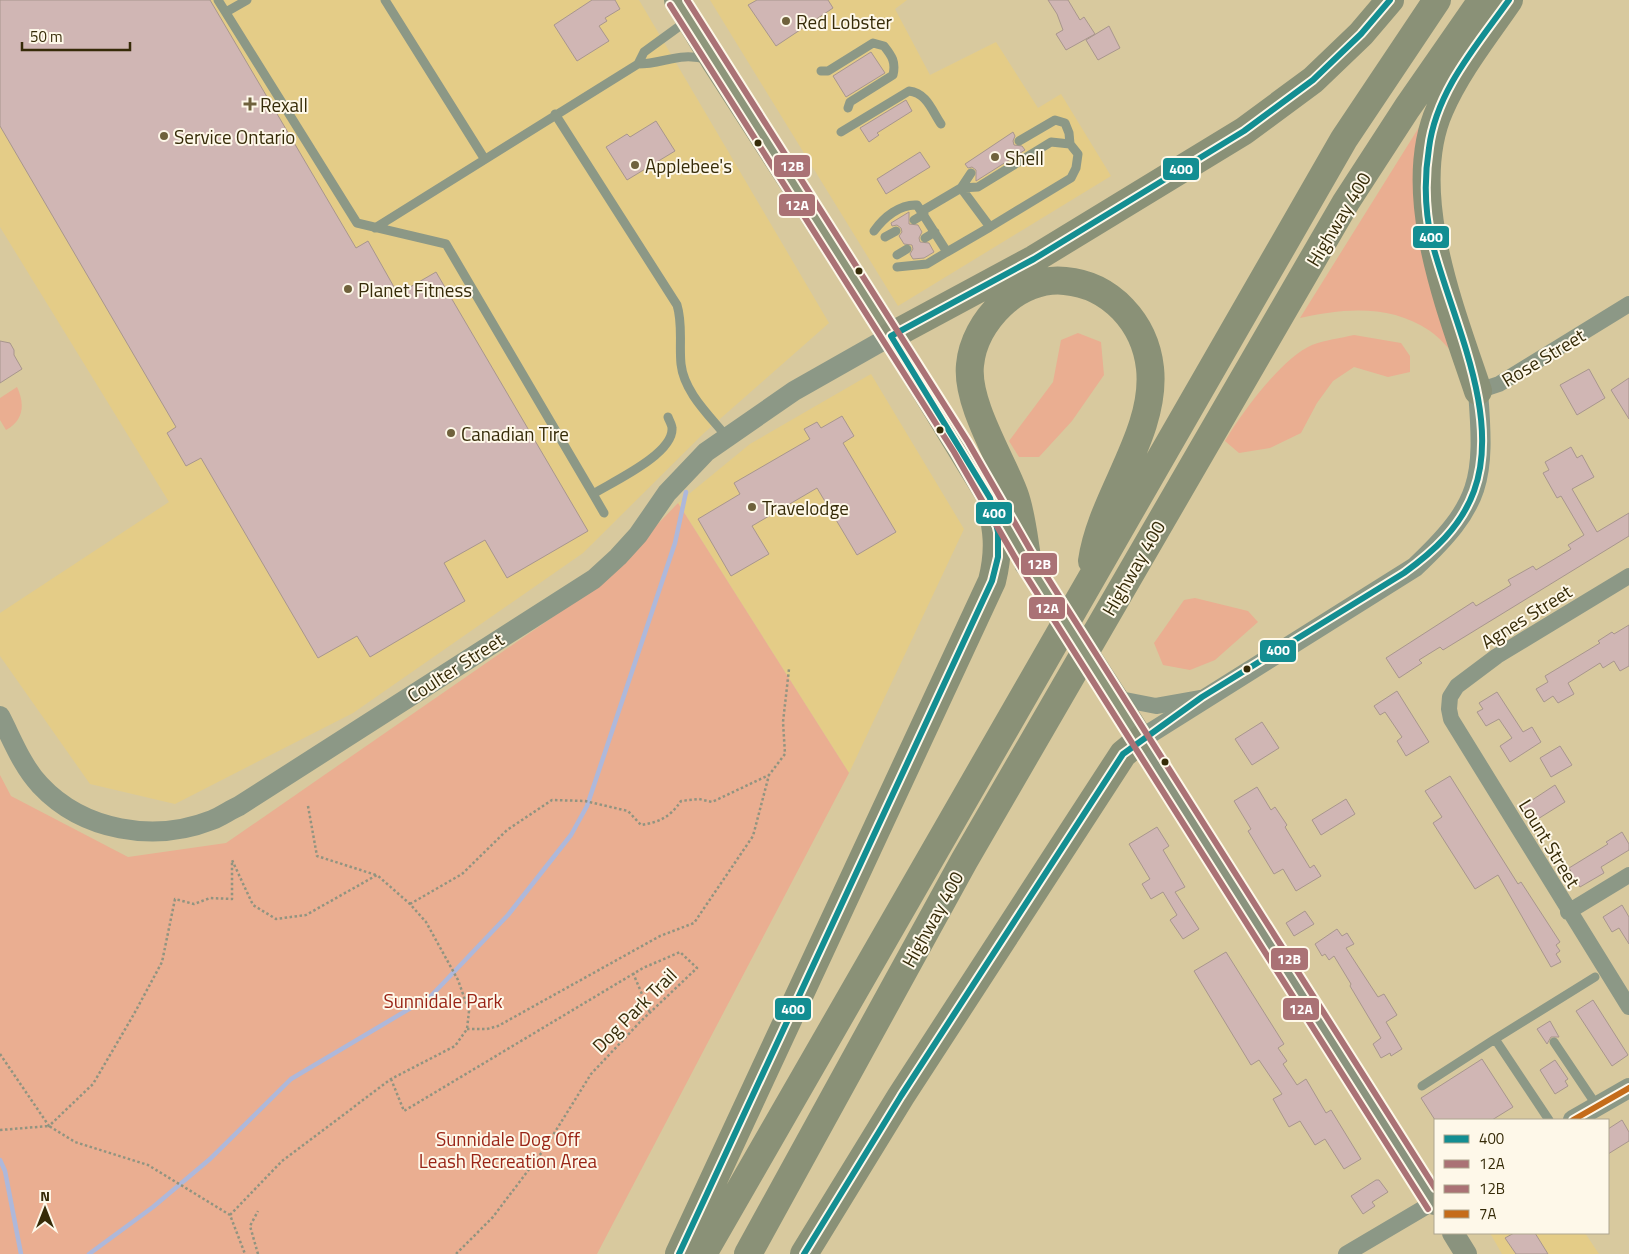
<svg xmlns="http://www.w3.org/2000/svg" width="1629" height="1254" font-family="'Titillium Web',sans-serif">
  <rect width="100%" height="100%" fill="#d8c99e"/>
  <path fill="#e4cc87" d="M0 0H639L829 323 704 433 583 553 353 713 175 804 90 784 0 656V613L169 502 0 227Z
    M710 0H907L895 9 930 75 996 42 1038 108 1061 94 1111 176 898 306Z
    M871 374 964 529 849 773 678 503 750 444Z
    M1490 1233H1585L1599 1254H1502Z"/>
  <path fill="#eaae91" d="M1426 116 1455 355C1447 347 1439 337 1430 331 1391 304 1344 308 1300 318Z
    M1078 333 1101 342 1104 375 1072 421 1039 457H1019L1009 441 1053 382 1061 340Z
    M1354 335 1401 343 1410 356V372L1388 377 1354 367 1333 381 1317 403 1301 433 1270 448 1239 453 1225 441C1242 412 1282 358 1312 345 1325 340 1341 338 1354 335Z
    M17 387C25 404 24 420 6 430L0 420V398Z
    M678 503 849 773 597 1254H0V775L11 796 128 857 226 843 599 585Z
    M1195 598 1248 611 1258 622 1215 660 1190 670 1163 665 1154 643 1184 600Z"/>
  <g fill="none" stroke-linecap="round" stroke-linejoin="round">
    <path stroke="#aeb8da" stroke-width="4.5" d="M0 1160 5 1171 21 1254
      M89 1254 153 1207 210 1159 291 1079 431 996 508 915 571 835 587 806 675 543 686 492"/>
  </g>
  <path fill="#d0b6b4" stroke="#a8968d" d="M0 0H210L356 248 368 241 398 294 436 272 588 531 507 578 485 540 444 563 465 601 370 657 357 636 318 658 201 458 186 466 167 433 176 427 0 126Z
    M592 0H615L620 9 605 18 607 21 599 26 609 41 577 61 554 25Z
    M757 0H828L833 8 776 46 748 5Z
    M1048 0H1068L1080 20 1084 17 1095 34 1066 50 1056 34 1063 30 1057 14Z
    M1109 26 1120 48 1098 60 1086 40Z
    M871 52 885 73 846 97 833 76Z
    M906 100 912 111 877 133 879 135 869 142 860 128Z
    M656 121 675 151 627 180 606 147 627 134 630 137Z
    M1013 132 1015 136 1013 141 1014 145 1022 146 1025 150 976 181V170L972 167 968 168 965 164Z
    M920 152 930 167 886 194 877 179Z
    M909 212V224L918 225 922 232 919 238 920 242 929 243 934 252 924 258 913 259 910 254 913 249 912 245 904 244 899 236 902 232 901 228 897 225 892 226 891 223Z
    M0 341 10 343 14 350V355L22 369 0 383Z
    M1589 369 1605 398 1577 415 1560 385Z
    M1629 378V419L1611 390Z
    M842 416 854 436 843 443 896 532 857 555 817 488 752 526 769 554 731 576 698 519 740 494 734 483 810 439 804 429 817 422 821 428Z
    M1571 447 1577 458 1582 455 1594 477 1572 489 1597 532 1629 513V536L1443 650 1440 647 1419 660 1422 663 1399 678 1386 658 1473 602 1476 606 1511 585 1508 580 1533 566 1536 570 1571 549 1568 545 1584 535 1561 496 1557 498 1543 473 1549 470 1545 462Z
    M1629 625V666L1620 671 1614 661 1603 668 1600 663 1568 683 1574 694 1558 703 1553 696 1544 702 1536 689 1548 682 1545 676 1600 643 1598 641 1612 632 1614 634Z
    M1397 691 1429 742 1406 756 1397 741 1402 737 1385 712 1380 715 1374 706Z
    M1497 692 1523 732 1532 727 1541 742 1510 762 1500 746 1512 738 1499 719 1486 726 1477 712 1483 709 1479 703Z
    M1262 722 1279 748 1252 765 1235 739Z
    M1560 746 1572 765 1551 777 1540 758Z
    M1450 776 1518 884 1521 882 1560 942 1556 945 1560 951 1556 954 1561 962 1551 967 1498 875 1475 889 1433 823 1442 817 1425 791Z
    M1555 785 1565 802 1533 822 1523 806Z
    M1257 787 1271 810 1275 807 1287 825 1285 827 1310 868 1314 865 1321 876 1296 891 1283 869 1274 874 1248 831 1251 829 1234 801Z
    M1346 799 1355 814 1321 835 1312 820Z
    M1157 827 1169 846 1163 850 1185 887 1175 892 1199 929 1183 939 1170 920 1177 915 1163 892 1151 899 1142 884 1150 879 1129 844Z
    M1622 832 1629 844V850L1601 867 1604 873 1580 887 1569 868 1608 844 1606 842Z
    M1622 905 1629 917V944L1619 928 1612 932 1603 917Z
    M1305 911 1314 924 1294 936 1286 923Z
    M1337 929 1342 936 1347 933 1354 944 1346 948 1378 997 1384 994 1397 1015 1386 1022 1402 1049 1391 1056 1390 1053 1381 1058 1373 1044 1381 1038 1350 986 1351 984 1334 956 1329 960 1325 954 1322 956 1315 944Z
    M1226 952 1284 1044 1278 1048 1287 1061 1283 1064 1297 1085 1306 1079 1326 1113 1331 1110 1361 1159 1344 1169 1325 1139 1315 1145 1300 1121 1289 1127 1273 1099 1282 1094 1259 1060 1251 1065 1194 971Z
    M1593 1000 1628 1055 1612 1066 1576 1011Z
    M1550 1021 1559 1037H1551L1547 1044 1537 1029Z
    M1482 1059 1513 1107 1492 1120H1435L1421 1098Z
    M1555 1060 1568 1079 1565 1081 1568 1086 1555 1094 1540 1070Z
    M1622 1120 1629 1132V1141L1608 1154V1129Z
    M1376 1180H1379L1388 1192 1372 1202 1375 1206 1363 1214 1351 1196Z
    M1514 1233H1535L1548 1254H1516L1505 1238Z"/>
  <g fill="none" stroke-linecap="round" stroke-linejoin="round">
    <path stroke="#919480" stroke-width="2.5" stroke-dasharray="2.5 2.5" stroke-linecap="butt" d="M308 806 317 856 376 875
      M410 904 462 874 507 830 552 800 585 801 628 811 641 825C660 822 670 817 681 801L699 799 712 802 769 775 785 754 783 722 789 669
      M633 973 650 1013
      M467 1029H487L498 1026 660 936 694 923 753 836 769 775
      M0 1054 49 1126 93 1084 134 1014 162 962 175 899 194 904 210 898 232 899V862
      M391 1079 404 1111 643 968 680 952 697 968 640 1022 591 1074 545 1148 493 1217 456 1254
      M0 1130 49 1126 75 1142 148 1165 230 1215 245 1254
      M230 1215 282 1161 391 1079 455 1046 467 1029 469 1011 458 980 426 922 410 904 377 875 306 915 276 919 253 905 232 860
      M258 1254 250 1226 258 1211"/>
    <path stroke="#8c9886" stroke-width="9" d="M218 0 357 223 446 244 593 494C612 482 674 454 672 428 672 425 669 420 668 417
      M385 0 484 158
      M226 12 247 0
      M638 64C664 64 680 51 708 60
      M821 71H828L873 43 884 46C892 56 896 62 893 75L850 102 848 108
      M555 114 677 305C683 324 679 344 681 364 684 392 709 415 726 436
      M841 132 909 91C927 93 932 111 941 124
      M1019 141 1055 120 1065 123 1069 133 1070 144
      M961 188 978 187 1051 142 1070 144 1078 154 1076 168 1071 178 990 227
      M961 188 971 173
      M922 211 961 188 990 227 947 252
      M914 220 924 214
      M375 228 638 64 644 52 688 20
      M874 231C884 217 900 204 917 205L947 252 927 264 897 267
      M885 237 896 231
      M925 238 935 232
      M897 255 907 249
      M593 494 604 513
      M1495 1039 1595 977
      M1554 1042 1597 1106
      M1422 1086 1495 1039 1549 1120"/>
    <path stroke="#8c9886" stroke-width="16" d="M1478 391 1499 384 1629 304
      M1629 576 1497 656 1457 686 1450 697 1449 709 1451 719 1629 1007
      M1115 698 1156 706 1201 698
      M1568 912 1629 875
      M1346 1254 1434 1202"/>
    <path stroke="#8c9886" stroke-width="20" d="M0 716C12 739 22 766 40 785 83 831 154 843 212 820 222 816 230 810 239 806L594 579 618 557 638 535 667 493 706 452 794 391 891 336
      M1141 739 1415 567C1482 504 1485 480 1478 391
      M1573 1120 1629 1088"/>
    <path stroke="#8a937e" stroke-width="22" d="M1141 739 1435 1204
      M1453 1233 1466 1254"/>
    <path stroke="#8e967b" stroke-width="26" d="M677 0 715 63 891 336 1001 516
      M1115 698 1141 739"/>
    <path stroke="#8a9177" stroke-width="28" d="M891 336 1034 259 1244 131 1313 80 1361 34 1390 0
      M1478 391C1451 310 1403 192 1440 109 1457 70 1485 35 1509 0
      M1028 563C1024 541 1022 514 1014 493 1001 458 966 403 970 365 974 321 1018 276 1065 281 1111 285 1145 323 1150 368 1157 433 1101 497 1092 561
      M679 1254 992 581C1000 549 997 530 990 498
      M703 1254 1344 139 1437 0
      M748 1254 964 861 1346 202 1407 108 1482 0
      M804 1254 901 1096 1123 754 1141 739"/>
    <path stroke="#8e967b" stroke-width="26" d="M1028 563 1115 698"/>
    <g stroke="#fef8e9" stroke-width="10">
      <path id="bus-1" d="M679 1254 992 581 998 557V532L990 498 891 336 1034 259 1244 131 1313 80 1361 34 1390 0
        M804 1254 901 1096 1123 754 1202 697 1404 573C1433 552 1461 527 1474 491 1502 414 1451 317 1432 242 1425 212 1424 179 1429 148 1436 91 1477 45 1509 0"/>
    </g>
    <g stroke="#fef8e9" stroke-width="10">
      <path id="bus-2" d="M670 5 954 452 1021 568 1428 1209"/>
    </g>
    <g stroke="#fef8e9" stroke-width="10">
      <path id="bus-3" d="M687 0 968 442 1035 558 1435 1188"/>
    </g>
    <g stroke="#fef8e9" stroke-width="10">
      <path id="bus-4" d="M1573 1120 1629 1088"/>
    </g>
    <use href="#bus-1" stroke="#138e92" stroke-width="6"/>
    <use href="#bus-2" stroke="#aa7275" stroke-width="6"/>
    <use href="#bus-3" stroke="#aa7275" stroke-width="6"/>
    <use href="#bus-4" stroke="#c56c1a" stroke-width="6"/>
  </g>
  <g fill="#6f623c" stroke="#fef8e9" stroke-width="2">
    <circle cx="786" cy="21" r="5"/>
    <path d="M247.5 96.5h5v5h5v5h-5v5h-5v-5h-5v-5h5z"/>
    <circle cx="164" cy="136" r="5"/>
    <circle cx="995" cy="157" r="5"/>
    <circle cx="635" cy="165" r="5"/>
    <circle cx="348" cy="289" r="5"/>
    <circle cx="451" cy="433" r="5"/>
    <circle cx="752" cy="507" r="5"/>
  </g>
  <g fill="#362b08" stroke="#fef8e9" stroke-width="2">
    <circle cx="758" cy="143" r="4.5"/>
    <circle cx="859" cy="271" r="4.5"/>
    <circle cx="940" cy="430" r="4.5"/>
    <circle cx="1247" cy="669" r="4.5"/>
    <circle cx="1165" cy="762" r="4.5"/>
  </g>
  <g text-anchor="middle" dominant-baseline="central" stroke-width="4" stroke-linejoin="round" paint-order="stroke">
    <g font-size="19" fill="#362b08" stroke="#fef8e9" text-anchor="start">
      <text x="796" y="21">Red Lobster</text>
      <text x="260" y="104">Rexall</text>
      <text x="174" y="136">Service Ontario</text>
      <text x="1005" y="157">Shell</text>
      <text x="645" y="165">Applebee's</text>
      <text x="358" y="289">Planet Fitness</text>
      <text x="461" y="433">Canadian Tire</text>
      <text x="762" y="507">Travelodge</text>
    </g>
    <g font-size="19" fill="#362b08" stroke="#fef8e9">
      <text transform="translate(1338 219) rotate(-59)">Highway 400</text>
      <text transform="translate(1543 357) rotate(-31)">Rose Street</text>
      <text transform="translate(1133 568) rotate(-60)">Highway 400</text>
      <text transform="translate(1526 616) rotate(-32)">Agnes Street</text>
      <text transform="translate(455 667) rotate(-33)">Coulter Street</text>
      <text transform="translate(1550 843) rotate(59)">Lount Street</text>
      <text transform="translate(932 919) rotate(-61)">Highway 400</text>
      <text transform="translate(634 1010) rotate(-45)">Dog Park Trail</text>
    </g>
    <g font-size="19" fill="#992416" stroke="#fef8e9">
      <text x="443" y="1000">Sunnidale Park</text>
      <text x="508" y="1138">Sunnidale Dog Off<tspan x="508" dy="22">Leash Recreation Area</tspan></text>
    </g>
  </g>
  <g stroke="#fef8e9" stroke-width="2">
    <rect x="773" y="154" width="38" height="24" rx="5" fill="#aa7275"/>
    <rect x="1162" y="157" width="38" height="24" rx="5" fill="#138e92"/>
    <rect x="778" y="193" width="38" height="24" rx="5" fill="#aa7275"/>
    <rect x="1412" y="225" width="38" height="24" rx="5" fill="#138e92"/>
    <rect x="975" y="501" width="38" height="24" rx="5" fill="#138e92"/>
    <rect x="1020" y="552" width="38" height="24" rx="5" fill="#aa7275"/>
    <rect x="1028" y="596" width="38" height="24" rx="5" fill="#aa7275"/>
    <rect x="1259" y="639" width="38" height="24" rx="5" fill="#138e92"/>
    <rect x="1270" y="947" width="39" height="24" rx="5" fill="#aa7275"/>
    <rect x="1282" y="997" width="38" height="24" rx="5" fill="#aa7275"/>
    <rect x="774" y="997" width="38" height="24" rx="5" fill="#138e92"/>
  </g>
  <g font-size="14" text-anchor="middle" font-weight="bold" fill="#fff">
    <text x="792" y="171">12B</text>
    <text x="1181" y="174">400</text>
    <text x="797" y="210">12A</text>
    <text x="1431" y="242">400</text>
    <text x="994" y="518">400</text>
    <text x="1039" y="569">12B</text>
    <text x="1047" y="613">12A</text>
    <text x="1278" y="655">400</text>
    <text x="1289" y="964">12B</text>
    <text x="1301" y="1014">12A</text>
    <text x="793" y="1014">400</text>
  </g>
  <rect x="1434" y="1119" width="175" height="115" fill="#fef8e9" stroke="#aea68f"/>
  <rect x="1444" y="1135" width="25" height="8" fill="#138e92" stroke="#aea68f"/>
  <text x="1479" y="1144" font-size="15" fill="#362b08">400</text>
  <rect x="1444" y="1160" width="25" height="8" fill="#aa7275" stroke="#aea68f"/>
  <text x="1479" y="1169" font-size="15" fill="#362b08">12A</text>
  <rect x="1444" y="1185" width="25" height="8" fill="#aa7275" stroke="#aea68f"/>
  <text x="1479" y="1194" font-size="15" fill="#362b08">12B</text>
  <rect x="1444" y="1210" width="25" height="8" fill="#c56c1a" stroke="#aea68f"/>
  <text x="1479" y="1219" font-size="15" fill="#362b08">7A</text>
  <g transform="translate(45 1209)" stroke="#fef8e9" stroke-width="4" paint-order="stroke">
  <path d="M0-4L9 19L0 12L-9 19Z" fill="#362b08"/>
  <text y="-8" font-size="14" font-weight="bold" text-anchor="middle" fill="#362b08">N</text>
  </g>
  <path d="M22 42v8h108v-8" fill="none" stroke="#362b08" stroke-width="2.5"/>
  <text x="30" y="42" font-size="15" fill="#362b08" stroke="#fef8e9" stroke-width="4" paint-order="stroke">50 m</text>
</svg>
